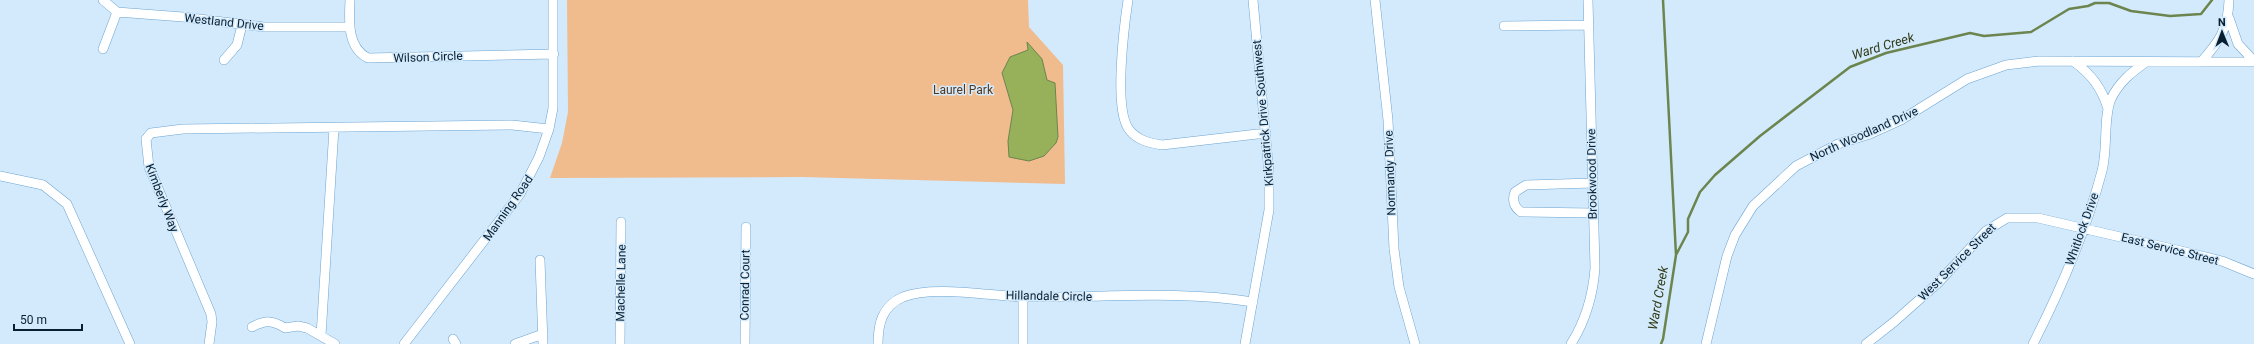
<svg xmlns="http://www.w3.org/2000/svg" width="2254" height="344" font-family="Roboto,sans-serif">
  <rect width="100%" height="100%" fill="#d3eafd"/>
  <path fill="#f0bb8d" d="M567 0H1028L1029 27 1063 65 1065 184 802 177 550 178 562 143 568 112Z"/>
  <path fill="#97b15b" stroke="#6c854e" d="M1027 42 1042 59 1047 80 1055 83 1058 137 1056 143 1044 156 1029 161 1009 157 1008 141 1013 110 1002 73 1010 57 1028 50Z"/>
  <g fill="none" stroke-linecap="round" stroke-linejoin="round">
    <path stroke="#6c854e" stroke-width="2.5" d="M1663 0 1676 255
      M1661 344 1663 339 1676 255 1688 232V219L1700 192 1715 175 1760 136 1850 67 1886 53 1970 33 1984 36 2031 32 2069 9 2088 6 2095 3H2109L2131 11 2170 16 2201 14 2212 0"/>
    <g stroke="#6ca4d1" stroke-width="10">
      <path id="minor" d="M103 0 117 12 183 17 264 27H349
        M350 0C349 20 347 48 368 58L554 54
        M1128 0C1124 27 1114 106 1128 128 1136 140 1149 143 1162 145L1266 133
        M1375 0 1388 120 1394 249 1399 287 1415 344
        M2229 18 2238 44 2254 61
        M1504 26 1589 25
        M103 49 117 12
        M224 60 237 45 242 25
        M2073 61C2091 74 2102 88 2108 109
        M2201 62C2220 41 2228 29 2229 0
        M0 176 43 185 67 204 130 344
        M1593 183 1526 185 1515 192C1512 200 1514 207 1521 212L1593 213
        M540 260 543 344
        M1023 297V344
        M252 327C266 320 272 320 285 328L298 326 307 328 335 344
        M321 336 334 128
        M453 339 456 344
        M209 344 212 322 211 314 149 167 146 139 151 133 183 129 512 125 549 129
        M404 344 520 194 539 157 549 129 553 108V0
        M515 344 543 334
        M620 344 621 222
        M745 344 746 227
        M878 344C878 324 882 306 903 297 933 285 990 296 1023 297 1100 298 1177 290 1253 302
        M1245 344 1269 210V173L1253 0
        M1571 344C1586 320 1593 295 1595 268L1588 0
        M1706 344 1727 256 1735 235 1753 206 1796 166 1838 144 1870 134 1901 120 1967 79 2006 65 2039 61 2254 62
        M1866 344 1894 322 1938 283 1986 231 2007 218H2038L2177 250 2222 261 2254 274
        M2033 344C2061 289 2086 231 2102 171 2108 149 2103 117 2111 99 2119 82 2132 72 2146 62"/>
    </g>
    <use href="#minor" stroke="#fff" stroke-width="9"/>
  </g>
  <g text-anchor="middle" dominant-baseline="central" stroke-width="3" stroke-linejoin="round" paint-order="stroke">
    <g font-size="12" fill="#071f30" stroke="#d3eafd">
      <text transform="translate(224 22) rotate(6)">Westland Drive</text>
      <text transform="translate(428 57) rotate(-2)">Wilson Circle</text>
      <text transform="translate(1263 113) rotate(-95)">Kirkpatrick Drive Southwest</text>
      <text transform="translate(1864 134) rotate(-24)">North Woodland Drive</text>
      <text transform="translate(1390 173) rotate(-92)">Normandy Drive</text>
      <text transform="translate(1592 174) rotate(-91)">Brookwood Drive</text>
      <text transform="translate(162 198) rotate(69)">Kimberly Way</text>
      <text transform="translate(508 208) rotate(-55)">Manning Road</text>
      <text transform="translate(2082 229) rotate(-70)">Whitlock Drive</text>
      <text transform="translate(2170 249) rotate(14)">East Service Street</text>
      <text transform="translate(1957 262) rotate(-45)">West Service Street</text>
      <text transform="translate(621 283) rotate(-89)">Machelle Lane</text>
      <text transform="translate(745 285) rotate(-89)">Conrad Court</text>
      <text transform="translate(1049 296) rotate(1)">Hillandale Circle</text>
    </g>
    <g font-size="12" fill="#54371b" stroke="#d3eafd">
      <text x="963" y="90">Laurel Park</text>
    </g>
    <g font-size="13" font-style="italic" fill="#2f3a15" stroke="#d3eafd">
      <text transform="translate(1883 46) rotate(-17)">Ward Creek</text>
      <text transform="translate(1658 298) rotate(-80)">Ward Creek</text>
    </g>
  </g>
  <g transform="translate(2222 32) rotate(359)" stroke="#d3eafd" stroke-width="3" paint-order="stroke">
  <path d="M0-3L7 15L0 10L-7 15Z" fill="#071f30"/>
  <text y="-6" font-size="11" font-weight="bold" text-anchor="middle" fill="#071f30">N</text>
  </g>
  <path d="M14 324v6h68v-6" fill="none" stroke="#071f30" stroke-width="2"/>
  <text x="20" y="324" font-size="12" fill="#071f30" stroke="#d3eafd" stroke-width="3" paint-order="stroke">50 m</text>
</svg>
